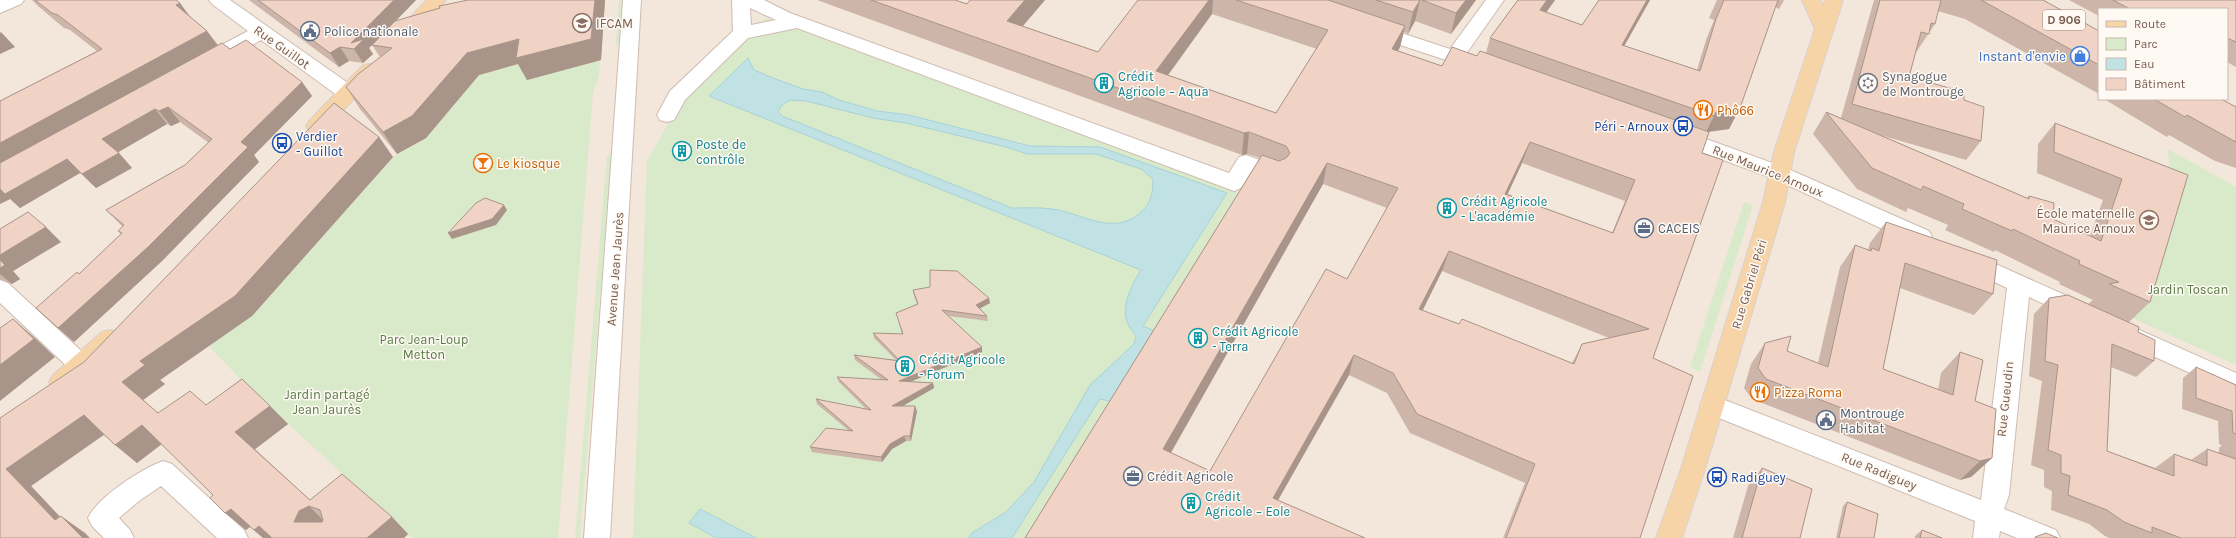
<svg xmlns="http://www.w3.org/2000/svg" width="2236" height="538" font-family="Karla,sans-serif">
  <rect width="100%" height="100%" fill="#fcf5ec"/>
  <path fill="#f3e6da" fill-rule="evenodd" d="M0 0H2236V538H0ZM2099 9H2227V99H2099Z"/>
  <path fill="#d9eaca" d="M619 0H623L621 45H616Z
    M766 18 1247 196 1038 538H633L647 161 682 99Z
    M530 61H600L599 76 593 92 558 538H412L245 384 209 346 252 316 393 157 426 138 479 75Z
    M2168 149 2236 187V365L2130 317 2170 175Z
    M612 155 580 538H575L607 156Z
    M1744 202 1753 205 1700 372 1690 367Z"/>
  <path fill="#c0e2e5" stroke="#a7d2d7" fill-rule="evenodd" d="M748 58 754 70 773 78 803 89 822 92 839 100 877 111 909 115 1030 146 1100 147 1227 193 1143 326 1157 332 1113 402 1100 399 1012 538H968L972 533 1006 512 1034 482 1090 385 1134 344 1136 337C1134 332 1131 330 1129 326 1119 308 1132 285 1141 270L709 96ZM790 100 806 101 873 118 906 123 1006 147 1027 154H1096L1141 169 1153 179C1153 194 1151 204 1139 214 1112 236 1081 213 1052 209 1039 207 1025 208 1012 208L782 116 778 111 782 105Z
    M700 509 756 538H716L689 523Z"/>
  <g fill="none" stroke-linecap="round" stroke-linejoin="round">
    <g stroke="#cebcb1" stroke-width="2">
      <path id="minor" d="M0 0H24L21 4 0 13Z
        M209 0H230L355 88 358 93 355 98 348 100 341 98 261 40 211 68 204 69 197 68 194 63 197 58 248 31 212 4Z
        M623 0H641L610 538H584Z
        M732 0H764L790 13 1229 173 1239 157 1246 155 1282 168 1285 173 1282 178 1275 181 1251 172 1241 188 1234 191 797 28 748 38 685 100 674 120 667 122 660 120 657 115 670 91 733 31ZM750 8 776 20 751 25Z
        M1486 0H1504L1466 54 1483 59 1486 64 1483 69 1476 70 1367 34 1365 30 1367 26 1374 24 1450 49Z
        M1676 128 1786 168 1929 231 1932 237 1929 243 1921 245 1913 243 1772 178 1669 140 1666 135 1669 130Z
        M1969 252 2085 304 2088 310 2085 316 2077 319 2029 297 2009 495 2004 509 2056 530 2060 538H2017L2000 531 1999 538H1973L1975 521 1704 412 1700 405 1704 398 1712 395 1981 500 2007 288 1961 266 1958 260 1961 254Z
        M0 280 8 283 89 358 93 365 89 372 81 375 73 372 0 303Z
        M2126 324 2236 373V394L2118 340 2115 333 2118 326Z
        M163 461 172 464 244 530 248 538H217L161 486 139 501 119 518 130 530 134 538H104L92 526 88 518C98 497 141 469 163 461Z"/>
    </g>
    <g stroke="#d9d1ce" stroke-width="2">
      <path id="major" d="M427 0H446L412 38 405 40 398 38 396 34 398 30Z
        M1802 0H1820L1823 6 1825 0H1843L1794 152 1785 202 1705 469 1682 538H1656L1681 469 1763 202 1774 152 1815 29Z
        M370 64 377 65 380 70 377 75 323 131 316 133 309 131 306 126 309 121 363 65Z
        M110 330 118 332 122 339 118 346 69 389 61 392 53 389 49 382 53 375 102 332Z"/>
    </g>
    <use href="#minor" fill="#fff" fill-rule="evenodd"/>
    <use href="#major" fill="#f6d4a8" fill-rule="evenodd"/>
  </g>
  <path fill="#ceb5a9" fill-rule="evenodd" d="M32 0H176L191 18 207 31 218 45 230 49 302 82 312 96 254 155 259 162 162 261 74 342 58 328 79 274 121 234 118 231 123 227 106 210 185 165 209 143 180 122 171 126 167 124 118 152 132 168 96 188 80 173 20 208 10 199 0 204V101L97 51 70 30 64 28 38 6Z
    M249 0H416L396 21 468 0H605L601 60 527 80 518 64 479 75 426 138 397 154 360 109 346 87 380 57 372 45 369 48 373 54 363 63 349 61 339 67Z
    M817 0H955L967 4 970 0H1045L1023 26 1098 52 1138 0H1476L1451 34 1415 21 1408 34 1404 32 1400 47 1398 51 1442 66 1486 53 1490 38 1518 0H1555L1546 12 1582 25 1599 0H1650L1624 46 1697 70 1706 40 1714 20 1709 18 1717 0H1784L1779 9 1775 7 1729 129 1709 132 1702 153 1653 358 1640 538H1503L1525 483 1410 433 1387 393 1349 375 1278 500 1025 538 1260 158 1247 154 1242 155ZM1212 14 1317 49 1276 113 1168 75ZM1522 163 1625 201 1612 233 1508 194ZM1323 184 1387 208 1347 279 1210 471 1171 453ZM1442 271 1609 338 1582 344 1572 363 1459 324 1422 311Z
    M1874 0H2043L2099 31V94L1965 19 1938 11 1935 24 1915 54 1909 77 1964 100 1981 141 1966 160 1880 135 2027 198 2029 196 2053 219 2090 236 2103 200 2037 173 2038 144 2055 123 2188 175 2150 302 2129 322 2138 332 2154 361 2136 377 2111 367 2107 451 2155 468 2174 454 2191 460 2207 449 2219 453V448L2222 445 2219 444 2218 421 2182 409 2183 378 2196 367 2236 385V538H2109L2105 536 2089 524 2051 510 2052 491 2044 487V470L2031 465 2042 381 2029 376 2034 314 2049 298 2088 304 2093 300 2059 284 2060 282 1995 250 1994 252 1945 230 1948 225 1908 208 1906 212 1857 189 1813 134 1826 112 1841 118Z
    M2069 0H2236V67L2227 62V9H2099V16Z
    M2104 99H2221L2236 107V168L2215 161 2169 135 2167 137Z
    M379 137 393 157 252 316 160 380 165 384 143 400 158 413 206 405 270 406 288 424 255 449 310 500 392 517 408 534 404 538H263L250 527 246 530 213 495 162 444 137 463 104 435 31 486 60 517 85 533 0 538 84 362Z
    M1886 222 1993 294 1974 315 1900 288 1883 369 1938 390 1941 373 1960 352 1992 458 1971 477 1960 480 1752 399 1744 388 1751 364 1765 343 1818 363 1840 267 1855 245 1868 250 1870 243Z
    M0 229 61 242 13 271 20 279 12 284 0 279Z
    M913 290 990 303 980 308 987 316 988 321 949 316 982 352 910 382 933 383 934 388 903 406 917 411 911 441H906L892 449 882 462 812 452 810 447 848 430 817 404 816 399 866 409 839 382 837 377 882 380 855 360 854 355 896 360 874 338 873 333 902 334 896 313 917 304 914 296Z
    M1762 468 1800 538H1733L1748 486Z
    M1847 502 1874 538H1836L1843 506Z
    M1922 530 1942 538H1915V536Z"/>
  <path fill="#a89489" d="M394 0H416L369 48 373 54 363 63 354 49 351 43Z
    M595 0H605L601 60 527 80 518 64 479 75 426 138 397 154 383 132 467 53 519 39Z
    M1025 0H1045L1009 42 1007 21Z
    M1209 0H1213L1212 14 1155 93 1156 71Z
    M1420 0 1415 21 1408 34 1413 12Z
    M1466 0H1476L1451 34 1456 13Z
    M1547 0H1555L1533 31 1540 10Z
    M1647 0H1650L1613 66 1622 45Z
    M180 3 191 18 176 5Z
    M1405 26 1400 47 1387 71 1392 49Z
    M207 31 218 46 0 165V143Z
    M1 32 15 47 0 54V33Z
    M340 47 349 61 339 67 330 53Z
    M302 82 312 96 254 155 259 162 162 261 74 342 58 328 241 142Z
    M168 107 180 122 171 126 159 111Z
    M1740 108 1729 129 1706 132 1716 112Z
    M155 109 167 124 115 154 102 139Z
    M1249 132 1247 154 1242 155 1244 133Z
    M379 137 393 157 252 316 160 380 165 384 143 400 122 382 140 361Z
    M1530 142 1522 163 1498 214 1505 194Z
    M119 153 132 168 96 188 82 174Z
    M67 159 80 173 20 208 5 194Z
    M1327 163 1323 184 1162 468 1163 449Z
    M0 189 10 199 0 204Z
    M504 205 507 210 496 225 452 239 448 233Z
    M46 227 61 242 13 271 20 279 12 284 0 274V255Z
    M1449 251 1442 271 1413 330 1419 309Z
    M989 298 990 303 977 310 976 305Z
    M13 319 35 338 55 357 0 401V365Z
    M982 347V352L900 386 899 381Z
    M1354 355 1349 375 1269 516 1273 498Z
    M933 383 934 388 894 411 892 406Z
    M270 406 288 424 254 450 235 432Z
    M915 406 917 411 911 441 910 436Z
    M84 415 106 433 31 486 79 537 55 520 6 469Z
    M142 425 163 443 137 463 115 445Z
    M904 436 906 441 892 449 882 462 881 457 890 444Z
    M1992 458 1971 477 1960 480 1980 461Z
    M309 506 327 524 294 522 299 511Z
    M231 509 251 526 246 530 225 513Z
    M61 516 85 533 90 538H83Z
    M392 517 408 534 404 538H367Z
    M259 526 273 538H263L254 530Z"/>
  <path fill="#f0d3c4" stroke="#a89489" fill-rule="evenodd" d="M35 0H176L180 3 176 5 207 31 0 143V101L102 49 58 15 52 13Z
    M258 0H394L351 43 364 39 354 49 340 47 330 53Z
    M468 0H595L591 39 516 58 519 39 467 53 412 116 383 132 346 87 357 75 392 48 372 45 395 21 440 8 439 6Z
    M871 0H955L967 4 970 0H1025L1007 21 1098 52 1138 0H1209L1156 71 1276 113 1328 30 1236 0H1328L1405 26 1392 49 1442 66 1452 47 1477 56 1480 51 1709 132 1702 153 1723 160 1653 358 1693 376 1640 538H1506L1535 464 1417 414 1393 373 1354 355 1273 498 1365 538H1025L1262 155 1279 161 1286 158 1290 153 1286 146 1249 132 1244 133ZM1530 142 1635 180 1613 233 1505 194ZM1327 163 1398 188 1347 279 1326 269 1210 471 1163 449ZM1449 251 1649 329 1582 344 1574 364 1462 319 1459 324 1419 309Z
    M1376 0H1420L1413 12Z
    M1422 0H1466L1456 13Z
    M1518 0H1547L1540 10 1582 25 1599 0H1647L1622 45 1700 71 1716 19 1724 0H1778L1740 108 1716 112 1714 116 1490 38Z
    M1880 0H1941L1935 24 1931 23 1929 34 1921 32 1909 77 1964 92V100L1984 107 1981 141 1852 104Z
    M1981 0H2043L2099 31V65Z
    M2113 0H2236V42L2227 38V9H2130Z
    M246 40 302 82 241 142 248 147 148 247 58 328 36 308 77 272 79 274 122 233 118 231 124 225 106 210 185 165 212 139 168 107 159 111 155 109 102 139 119 153 82 174 67 159 5 194 0 189V163L222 43 230 49Z
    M2154 99H2221L2236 107V142L2187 115 2185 117Z
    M334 103 379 137 235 296 140 361 145 365 122 382 158 413 190 391 206 405 242 379 270 406 235 432 310 500 342 474 392 517 367 538H272L259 526 254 530 231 509 225 513 210 498 213 495 142 425 115 445 84 415 6 469 55 520 61 516 83 538H0V418L84 362ZM309 506 320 510 323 520 322 522H294L299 511Z
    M1826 112 2029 199V196L2054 203 2053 219 2101 241 2122 179 2054 152 2055 123 2188 175 2150 302 2109 284 2119 282 2079 264 2080 261 2013 229 2012 231 1962 209 1964 204 1923 186 1921 190 1872 168Z
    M485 198 504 205 492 219 448 233 476 203Z
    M28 212 46 227 0 255V229Z
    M1886 222 1997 260 1993 294 1905 263 1883 369 1953 395 1960 352 1983 360 1975 401 1996 409 1992 458 1980 461 1766 379 1758 368 1765 343 1791 336 1787 351 1828 367 1855 245 1871 251 1872 248 1879 251Z
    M0 260 5 265 0 268Z
    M930 270 957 271 989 298 976 305 987 316 942 310 982 347 899 381 933 383 892 406H915L910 436H904L890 444 881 457 810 447 826 428 853 431 816 399 871 410 837 377 888 380 854 355 900 361 873 333 903 334 896 313 918 304 913 290 930 287Z
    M2068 295 2139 327 2138 332 2155 340 2154 361 2112 344 2107 451 2174 476V454L2207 466V449L2236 459V538H2181L2152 527V533L2124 522 2107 510 2068 495 2070 476 2061 473V455L2048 450 2058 365 2045 361 2049 298Z
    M13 319 34 339 0 365V328Z
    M2196 367 2236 385V434L2233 433 2232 411 2196 398Z
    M1762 468 1812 489 1800 538H1742Z
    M1847 502 1878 514 1874 538H1839Z
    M1922 530 1942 538H1920Z
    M2046 533 2058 538H2035V537Z"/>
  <defs>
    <g id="university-ring" transform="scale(1)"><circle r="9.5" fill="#fef9f2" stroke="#8d6e63" stroke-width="1.5"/><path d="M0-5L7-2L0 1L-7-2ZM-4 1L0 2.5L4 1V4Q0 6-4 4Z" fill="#8d6e63"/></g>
    <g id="civic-ring" transform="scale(1)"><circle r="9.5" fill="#fef9f2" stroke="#5c6f8a" stroke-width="1.5"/><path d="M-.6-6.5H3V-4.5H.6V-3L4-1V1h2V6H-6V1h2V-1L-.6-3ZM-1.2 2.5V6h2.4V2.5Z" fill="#5c6f8a"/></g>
    <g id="shop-ring" transform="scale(1)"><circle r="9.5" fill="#fef9f2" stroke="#3f7fe0" stroke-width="1.5"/><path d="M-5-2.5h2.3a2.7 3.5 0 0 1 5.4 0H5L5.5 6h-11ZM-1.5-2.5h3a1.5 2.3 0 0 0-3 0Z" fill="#3f7fe0"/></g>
    <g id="building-ring" transform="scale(1)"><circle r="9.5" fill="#fef9f2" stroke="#0f9aa8" stroke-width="1.5"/><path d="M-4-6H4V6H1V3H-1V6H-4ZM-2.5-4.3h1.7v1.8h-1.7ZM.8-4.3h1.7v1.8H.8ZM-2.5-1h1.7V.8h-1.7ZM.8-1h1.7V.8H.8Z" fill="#0f9aa8"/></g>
    <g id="synagogue-ring" transform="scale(1)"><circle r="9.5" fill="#fef9f2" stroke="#6b7280" stroke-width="1.5"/><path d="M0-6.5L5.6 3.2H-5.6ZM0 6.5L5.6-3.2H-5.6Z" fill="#6b7280"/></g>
    <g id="restaurant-ring" transform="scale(1)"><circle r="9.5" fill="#fef9f2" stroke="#e8710a" stroke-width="1.5"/><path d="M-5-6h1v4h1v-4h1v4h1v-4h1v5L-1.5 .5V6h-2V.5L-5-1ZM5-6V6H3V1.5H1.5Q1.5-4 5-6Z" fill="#e8710a"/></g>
    <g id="bus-ring" transform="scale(1)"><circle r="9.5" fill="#fef9f2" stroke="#1a4fb4" stroke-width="1.5"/><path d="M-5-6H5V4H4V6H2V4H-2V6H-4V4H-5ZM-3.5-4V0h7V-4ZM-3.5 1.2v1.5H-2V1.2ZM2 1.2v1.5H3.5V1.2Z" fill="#1a4fb4"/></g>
    <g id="bar-ring" transform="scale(1)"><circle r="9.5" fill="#fef9f2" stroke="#e8710a" stroke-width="1.5"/><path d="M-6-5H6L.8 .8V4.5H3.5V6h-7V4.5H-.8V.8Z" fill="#e8710a"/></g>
    <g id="school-ring" transform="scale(1)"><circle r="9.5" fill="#fef9f2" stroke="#8d6e63" stroke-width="1.5"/><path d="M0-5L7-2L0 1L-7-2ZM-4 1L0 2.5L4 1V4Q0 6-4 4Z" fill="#8d6e63"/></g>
    <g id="office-ring" transform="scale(1)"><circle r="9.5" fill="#fef9f2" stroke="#5c6f8a" stroke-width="1.5"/><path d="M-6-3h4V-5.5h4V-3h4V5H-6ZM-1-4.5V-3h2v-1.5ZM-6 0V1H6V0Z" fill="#5c6f8a"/></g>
  </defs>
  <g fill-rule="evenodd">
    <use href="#university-ring" x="582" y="23"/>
    <use href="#civic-ring" x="310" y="31"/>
    <use href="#shop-ring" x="2080" y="56"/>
    <use href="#building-ring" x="1104" y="83"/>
    <use href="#synagogue-ring" x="1868" y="83"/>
    <use href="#restaurant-ring" x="1703" y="110"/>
    <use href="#bus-ring" x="1683" y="126"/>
    <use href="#bus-ring" x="282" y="143"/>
    <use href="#building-ring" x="682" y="151"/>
    <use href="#bar-ring" x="483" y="163"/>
    <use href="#building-ring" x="1447" y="208"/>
    <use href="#school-ring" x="2149" y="220"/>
    <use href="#office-ring" x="1644" y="228"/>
    <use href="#building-ring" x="1198" y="338"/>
    <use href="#building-ring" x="905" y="366"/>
    <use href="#restaurant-ring" x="1760" y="392"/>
    <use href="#civic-ring" x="1826" y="420"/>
    <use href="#office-ring" x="1133" y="476"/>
    <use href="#bus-ring" x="1717" y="477"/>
    <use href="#building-ring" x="1191" y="503"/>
  </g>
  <g text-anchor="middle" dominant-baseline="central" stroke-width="3" stroke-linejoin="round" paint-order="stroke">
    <rect fill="#fef9f2" stroke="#a08a80" stroke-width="1" x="2043" y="10" width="42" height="20" rx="3"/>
    <g font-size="12" font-weight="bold" fill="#775b4f">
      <text x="2064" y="20">D 906</text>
    </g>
    <g font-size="13" fill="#785e54" stroke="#fef9f2" text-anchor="start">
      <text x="596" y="23">IFCAM</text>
      <text x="2135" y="213" text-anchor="end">École maternelle<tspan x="2135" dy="15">Maurice Arnoux</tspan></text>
    </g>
    <g font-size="13" fill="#4e5e75" stroke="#fef9f2" text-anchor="start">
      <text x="324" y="31">Police nationale</text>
      <text x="1658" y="228">CACEIS</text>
      <text x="1840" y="413">Montrouge<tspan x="1840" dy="15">Habitat</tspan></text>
      <text x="1147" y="476">Crédit Agricole</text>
    </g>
    <g font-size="13" fill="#775b4f" stroke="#fef9f2">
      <text transform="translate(282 47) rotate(35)">Rue Guillot</text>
      <text transform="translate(1768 171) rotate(22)">Rue Maurice Arnoux</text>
      <text transform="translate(615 269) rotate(-86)">Avenue Jean Jaurès</text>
      <text transform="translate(1749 284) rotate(-73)">Rue Gabriel Péri</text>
      <text transform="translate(2005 399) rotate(-84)">Rue Gueudin</text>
      <text transform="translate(1879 471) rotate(22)">Rue Radiguey</text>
    </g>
    <g font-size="13" fill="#366cbe" stroke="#fef9f2" text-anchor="end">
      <text x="2066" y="56">Instant d'envie</text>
    </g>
    <g font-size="13" fill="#0d838f" stroke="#fef9f2" text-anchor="start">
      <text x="1118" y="76">Crédit<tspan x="1118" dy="15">Agricole − Aqua</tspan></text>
      <text x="696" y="144">Poste de<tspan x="696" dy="15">contrôle</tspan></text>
      <text x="1461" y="201">Crédit Agricole<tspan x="1461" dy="15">- L'académie</tspan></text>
      <text x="1212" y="331">Crédit Agricole<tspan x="1212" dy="15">- Terra</tspan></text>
      <text x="919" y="359">Crédit Agricole<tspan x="919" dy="15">- Forum</tspan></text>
      <text x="1205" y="496">Crédit<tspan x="1205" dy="15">Agricole − Eole</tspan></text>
    </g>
    <g font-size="13" fill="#5b616d" stroke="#fef9f2" text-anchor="start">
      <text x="1882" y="76">Synagogue<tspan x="1882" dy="15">de Montrouge</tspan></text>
    </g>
    <g font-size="13" fill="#c56008" stroke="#fef9f2" text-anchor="start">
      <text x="1717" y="110">Phô66</text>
      <text x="497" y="163">Le kiosque</text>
      <text x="1774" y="392">Pizza Roma</text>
    </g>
    <g font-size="13" fill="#164399" stroke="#fef9f2" text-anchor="start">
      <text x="1669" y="126" text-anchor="end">Péri - Arnoux</text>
      <text x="296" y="136">Verdier<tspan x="296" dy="15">- Guillot</tspan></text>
      <text x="1731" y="477">Radiguey</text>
    </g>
    <g font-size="13" fill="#5a7c47" stroke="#fef9f2">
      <text x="2188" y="289">Jardin Toscan</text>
      <text x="424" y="339">Parc Jean-Loup<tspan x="424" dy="15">Metton</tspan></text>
      <text x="327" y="394">Jardin partagé<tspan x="327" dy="15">Jean Jaurès</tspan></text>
    </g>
  </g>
  <rect x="2098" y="8" width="130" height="92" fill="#fef9f2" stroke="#c8bab1"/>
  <rect x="2106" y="21" width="20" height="6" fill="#f6d4a8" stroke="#c8bab1"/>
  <text x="2134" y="28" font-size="12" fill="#775b4f">Route</text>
  <rect x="2106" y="38" width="20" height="12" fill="#d9eaca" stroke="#c8bab1"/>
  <text x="2134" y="48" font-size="12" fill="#775b4f">Parc</text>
  <rect x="2106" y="58" width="20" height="12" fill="#c0e2e5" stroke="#c8bab1"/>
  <text x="2134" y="68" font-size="12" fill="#775b4f">Eau</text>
  <rect x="2106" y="78" width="20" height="12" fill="#f0d3c4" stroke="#c8bab1"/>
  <text x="2134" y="88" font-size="12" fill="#775b4f">Bâtiment</text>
</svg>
